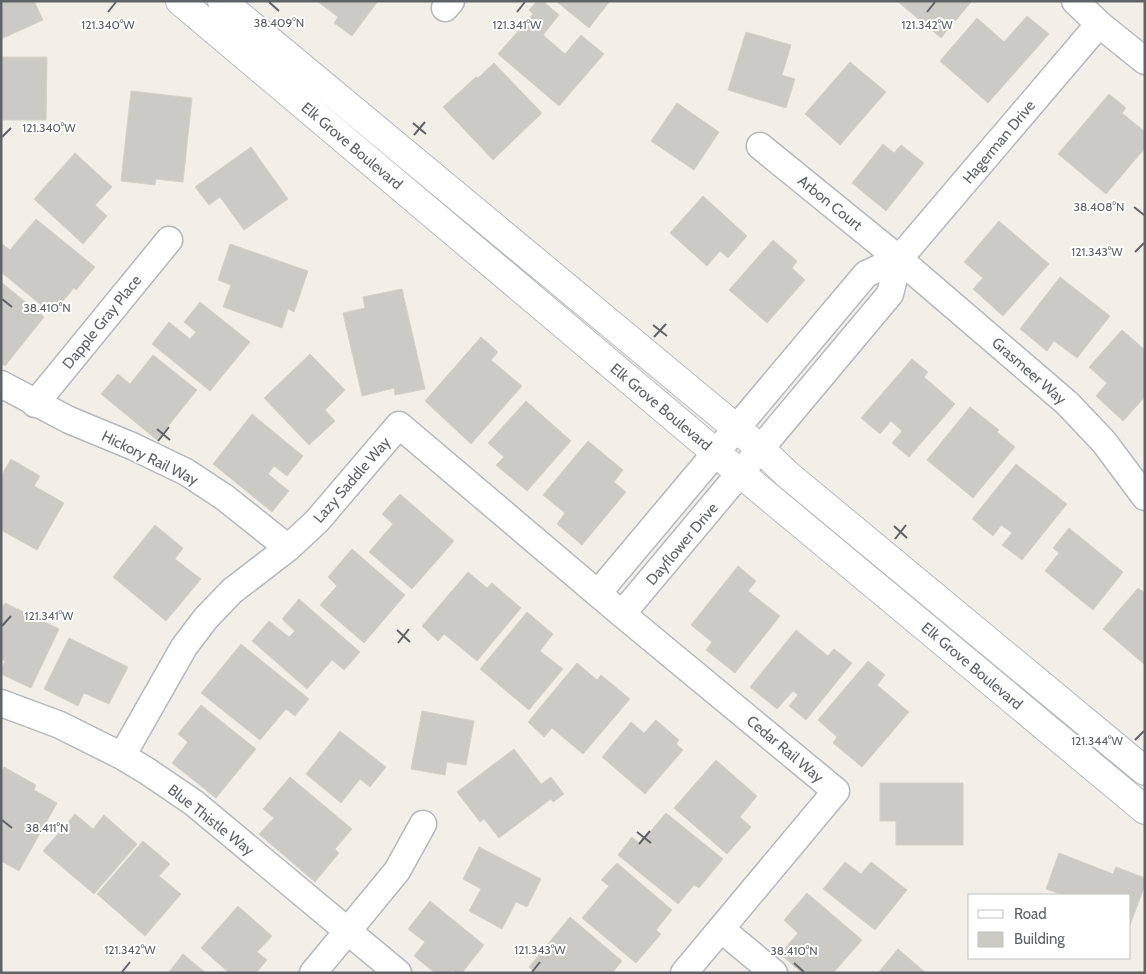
<svg xmlns="http://www.w3.org/2000/svg" width="1146" height="974" font-family="Cabin,sans-serif">
  <rect width="100%" height="100%" fill="#f1efe8"/>
  <path fill="#cccac5" stroke="#d6d1c6" d="M1 1H34L43 20 1 39Z
    M317 1H378L352 36 334 23 338 17Z
    M537 1H543L559 15 543 35 565 54 581 35 604 54 559 106 498 54 533 14 529 10Z
    M556 1H610L589 28Z
    M897 1H972L941 38Z
    M1027 16 1049 34 988 103 940 61 977 18 1004 42Z
    M746 32 791 45 782 75 795 79 786 108 728 90Z
    M1 57H47L46 120H1Z
    M850 62 886 92 840 145 805 114Z
    M494 63 542 113 493 160 443 107 476 77 478 78Z
    M131 91 192 98 183 182 156 179 155 185 121 181Z
    M1109 94 1126 108 1122 113 1145 132V148L1106 194 1058 154Z
    M677 103 719 132 694 170 651 141Z
    M883 144 894 153 901 145 924 163 886 211 852 183Z
    M251 147 288 199 244 230 220 197 209 205 195 187Z
    M75 153 112 187 95 205 107 216 83 244 34 199Z
    M703 196 747 236 728 258 720 251 707 266 670 233Z
    M36 219 95 267 76 290 74 288 52 314 1 272V243L10 250Z
    M999 221 1049 264 1003 316 973 289 983 278 964 262Z
    M773 240 797 261 792 268 805 280 767 323 729 290Z
    M230 244 308 271 294 312 288 309 282 328 223 307 231 285 218 280Z
    M1060 277 1110 316 1077 358 1054 341 1047 351 1020 329Z
    M1 282 44 317 5 366 1 363Z
    M402 289 425 389 395 395 394 388 362 396 343 313 365 308 363 297Z
    M200 302 250 342 210 391 152 344 169 322 190 339 196 332 184 322Z
    M1122 330 1145 350V397L1123 421 1096 396 1107 383 1089 367Z
    M481 337 498 352 491 360 522 386 471 444 425 401Z
    M310 354 345 390 325 410 335 421 309 445 264 398Z
    M153 355 197 390 157 440 101 394 118 374 130 384Z
    M912 359 928 372 924 377 955 404 909 457 892 443 902 431 891 421 880 434 861 418Z
    M526 401 571 441 527 491 496 465 504 457 488 443Z
    M970 407 999 430 997 432 1015 447 973 498 927 460Z
    M252 414 303 456 287 476 274 466 268 474 289 491 272 512 213 464Z
    M588 441 623 470 614 482 626 492 582 545 557 524 565 513 543 495Z
    M11 459 40 476 34 486 64 503 37 550 1 530V476Z
    M1016 464 1067 504 1022 560 1002 545 1012 533 1001 525 993 536 972 519Z
    M400 494 454 541 412 589 369 552 393 524 382 514Z
    M155 525 183 548 175 559 201 579 166 621 113 577Z
    M1069 528 1123 572 1093 610 1045 571 1059 553 1053 548Z
    M352 549 405 595 364 643 320 605 337 586 328 577Z
    M738 566 756 581 748 591 780 616 735 673 706 650 712 642 691 625Z
    M468 572 487 588 492 583 521 608 477 661 444 634 438 641 422 626Z
    M1138 588 1145 593V665L1103 629Z
    M299 599 360 652 344 670 332 660 307 689 252 641 269 621 289 637 295 631 282 619Z
    M5 603 59 629 31 688 1 674V669L5 661 1 659V610Z
    M527 612 553 634 540 651 563 669 529 710 480 669Z
    M796 630 828 656 834 649 852 663 806 720 789 706 798 695 793 691 777 709 750 687Z
    M69 638 128 667 109 704 84 693 78 706 44 689Z
    M241 644 309 699 295 716 286 709 260 740 201 693Z
    M868 661 885 675 877 685 909 712 862 767 833 743 837 737 818 720Z
    M577 663 597 680 601 675 630 699 583 754 552 728 544 737 528 722Z
    M201 705 256 749 216 798 172 763 188 742 178 734Z
    M422 711 474 721 466 765 447 762 445 775 411 769Z
    M656 720 679 740 676 744 683 750 645 794 602 757 631 722 644 733Z
    M340 731 386 767 370 787 360 779 341 803 306 774Z
    M514 749 541 784 551 777 564 794 553 802 551 799 499 838 484 819 480 822 457 792Z
    M716 760 757 796 740 817 751 827 727 854 674 808Z
    M4 767 36 785 34 790 57 803 19 871 1 861V772Z
    M290 777 352 829 335 849 339 853 315 882 259 834 274 818 263 809Z
    M880 783H963V845H896V821H880Z
    M666 813 723 859 699 888 694 885 678 904 618 855 632 837 640 844Z
    M75 814 93 829 104 815 137 844 94 894 43 851Z
    M143 841 170 864 159 876 181 894 145 936 97 894Z
    M479 847 541 879 527 907 516 902 502 929 469 911 481 889 463 879Z
    M1059 853 1113 874 1116 867 1145 878V885L1130 925V895H1063L1046 889Z
    M845 862 861 874 871 862 907 890 875 930 823 889Z
    M617 863 672 910 656 930 661 934 636 963 582 918 609 886 601 880Z
    M807 893 862 940 833 973H802L780 954 798 933 784 920Z
    M430 901 484 945 462 973H456L452 970 450 973H435L414 956 425 942 408 929Z
    M238 906 272 936 257 952 267 960 256 973H229L201 948Z
    M570 917 622 961 612 973H536L529 967Z
    M898 949 926 973H878Z
    M183 954 206 973H168Z"/>
  <g fill="none" stroke-linecap="round" stroke-linejoin="round">
    <g stroke="#b5b8bc" stroke-width="29">
      <path id="minor" d="M1075 1 1099 24 1145 61
        M445 8 451 1
        M760 146 899 259 1067 403 1104 442 1145 497
        M1 384 69 420 132 446 186 472 224 497 288 548
        M35 404 169 240
        M598 593 866 274 899 259
        M622 614 890 294 899 259 1099 24
        M1 703 60 725 122 756 147 771 194 803 398 973
        M122 756 184 647 206 618 232 591 288 548 317 521 399 425 622 614 836 791 684 973
        M721 929 774 973
        M313 973 397 871 423 824"/>
    </g>
    <g stroke="#b6babf" stroke-width="30">
      <path id="secondary" d="M180 1 716 453 1145 810
        M222 1 736 428 761 449 788 475 1145 771"/>
    </g>
    <use href="#minor" stroke="#fff" stroke-width="26"/>
    <use href="#secondary" stroke="#fff" stroke-width="28"/>
  </g>
  <path fill="none" stroke="#5f6368" stroke-width="2" d="M269 2 279 11M108 12 116 2M517 12 525 2M927 12 935 2M413 123 426 134M414 135 425 122M2 137 11 128M1134 207 1144 215M1135 252 1144 243M2 299 12 307M653 325 667 336M654 337 666 324M157 429 170 440M158 441 169 427M894 526 907 538M895 539 906 525M2 626 11 616M397 630 410 642M398 643 409 629M1135 740 1144 731M2 820 12 828M637 832 651 843M639 844 650 831M794 963 804 972M122 972 130 962M532 972 540 962"/>
  <g text-anchor="middle" dominant-baseline="central" stroke-width="4" stroke-linejoin="round" paint-order="stroke">
    <g font-size="15" fill="#5f6368" stroke="#fff">
      <text transform="translate(999 142) rotate(-50)">Hagerman Drive</text>
      <text transform="translate(352 146) rotate(40)">Elk Grove Boulevard</text>
      <text transform="translate(830 203) rotate(39)">Arbon Court</text>
      <text transform="translate(102 322) rotate(-51)">Dapple Gray Place</text>
      <text transform="translate(1029 371) rotate(41)">Grasmeer Way</text>
      <text transform="translate(661 407) rotate(40)">Elk Grove Boulevard</text>
      <text transform="translate(150 458) rotate(26)">Hickory Rail Way</text>
      <text transform="translate(352 480) rotate(-49)">Lazy Saddle Way</text>
      <text transform="translate(682 544) rotate(-50)">Dayflower Drive</text>
      <text transform="translate(972 666) rotate(40)">Elk Grove Boulevard</text>
      <text transform="translate(785 749) rotate(40)">Cedar Rail Way</text>
      <text transform="translate(211 820) rotate(38)">Blue Thistle Way</text>
    </g>
  </g>
  <g font-size="12" text-anchor="middle" fill="#5f6368" stroke="#fff" stroke-width="4" stroke-linejoin="round" paint-order="stroke">
    <text x="279" y="27">38.409°N</text>
    <text x="108" y="29">121.340°W</text>
    <text x="517" y="29">121.341°W</text>
    <text x="927" y="29">121.342°W</text>
    <text x="49" y="132">121.340°W</text>
    <text x="1099" y="211">38.408°N</text>
    <text x="1097" y="256">121.343°W</text>
    <text x="47" y="312">38.410°N</text>
    <text x="49" y="620">121.341°W</text>
    <text x="1097" y="745">121.344°W</text>
    <text x="47" y="832">38.411°N</text>
    <text x="130" y="954">121.342°W</text>
    <text x="540" y="954">121.343°W</text>
    <text x="794" y="955">38.410°N</text>
  </g>
  <rect width="1146" height="974" fill="none" stroke="#5f6368" stroke-width="5"/>
  <rect x="968" y="894" width="162" height="65" fill="#ffffff" stroke="#bfc1c3"/>
  <rect x="978" y="910" width="25" height="8" fill="#ffffff" stroke="#bfc1c3"/>
  <text x="1014" y="919" font-size="15" fill="#5f6368">Road</text>
  <rect x="978" y="932" width="25" height="15" fill="#cccac5" stroke="#bfc1c3"/>
  <text x="1014" y="944" font-size="15" fill="#5f6368">Building</text>
</svg>
